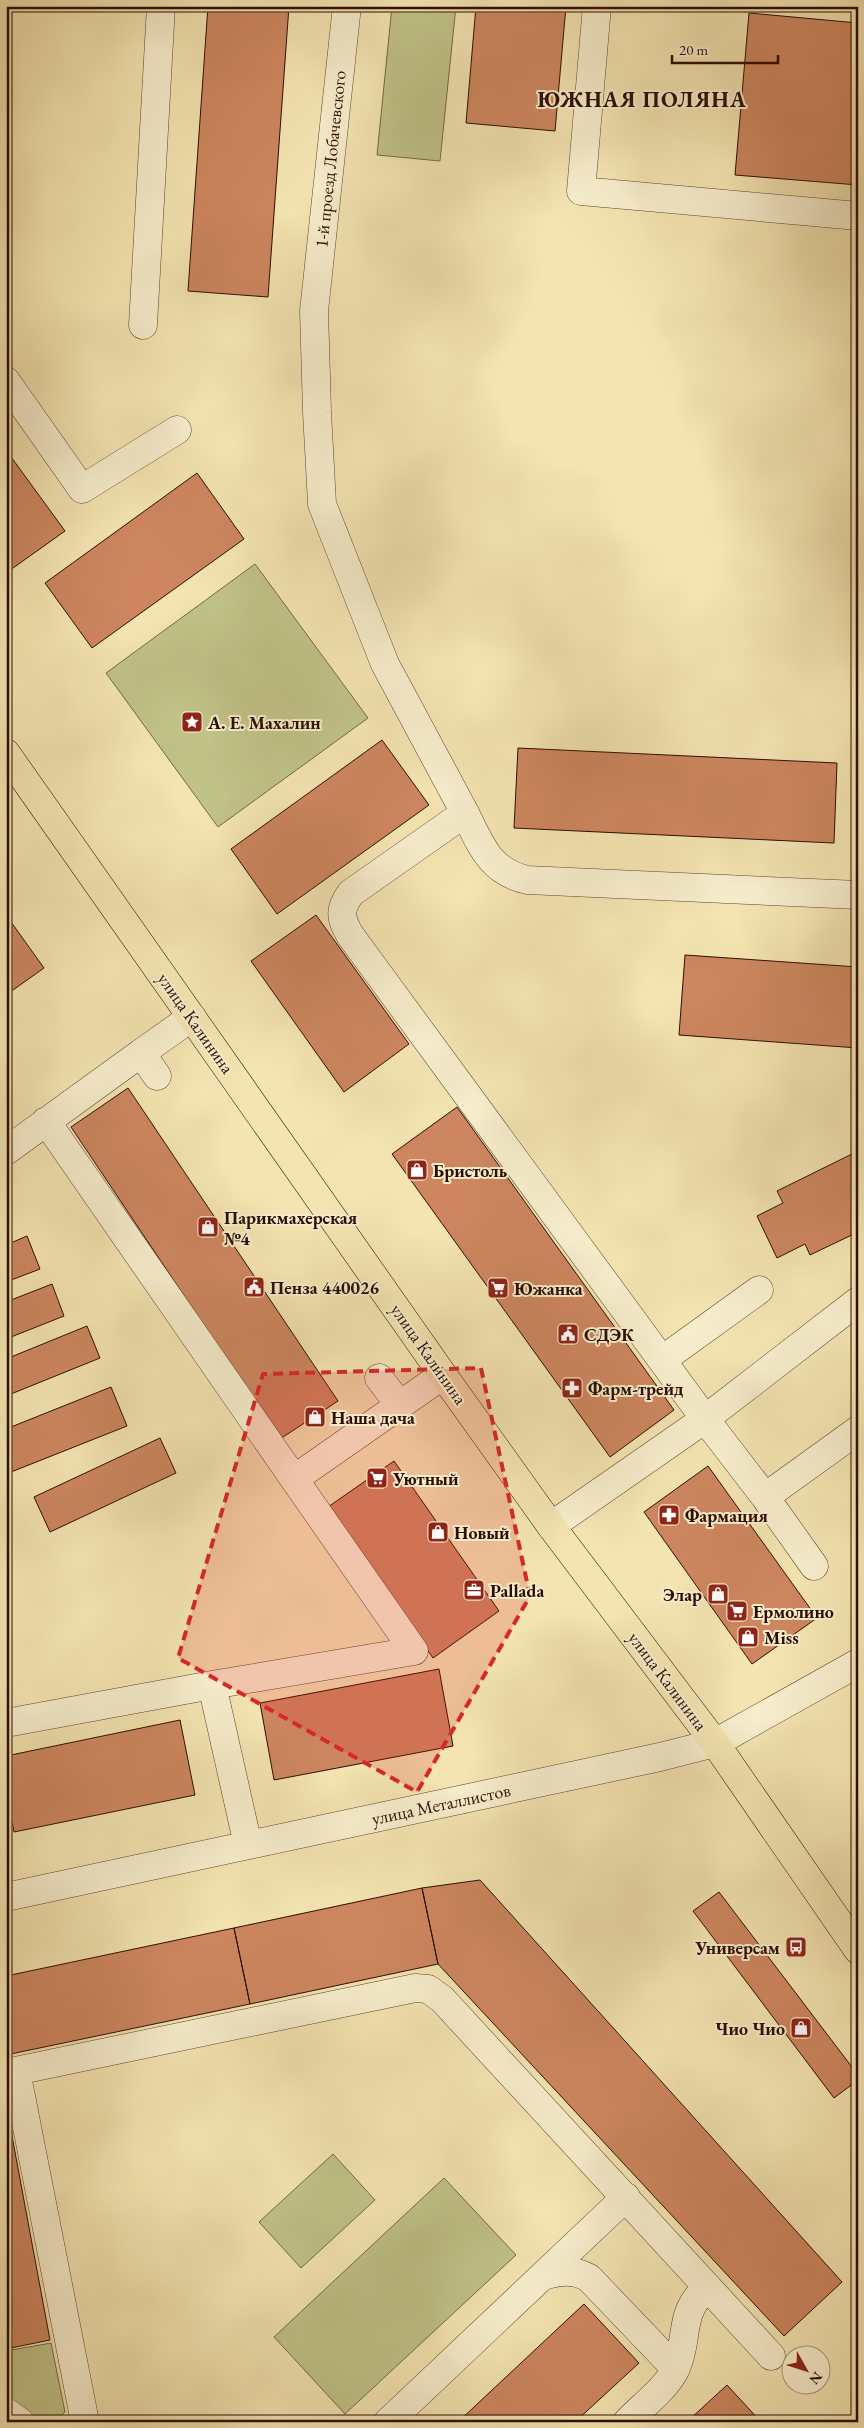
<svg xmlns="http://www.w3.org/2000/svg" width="864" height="2428" font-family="'EB Garamond',serif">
  <rect width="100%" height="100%" fill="#f3e4b1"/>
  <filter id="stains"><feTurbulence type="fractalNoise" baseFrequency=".004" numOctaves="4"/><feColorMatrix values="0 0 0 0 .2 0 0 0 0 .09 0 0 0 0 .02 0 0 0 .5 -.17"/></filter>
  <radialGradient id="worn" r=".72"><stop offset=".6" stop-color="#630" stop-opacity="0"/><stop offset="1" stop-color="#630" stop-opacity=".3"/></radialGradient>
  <path fill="#c0c288" stroke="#766744" d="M392 6H456L440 161 377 155Z
    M255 564 368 718 218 827 106 673Z
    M333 2154 375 2200 301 2268 259 2222Z
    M444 2178 516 2255 345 2414 274 2337Z
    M51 2343 65 2412 56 2420 30 2422 6 2403V2351Z"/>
  <path fill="#cd865f" stroke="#2c0c00" d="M208 6H289L268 297 188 291Z
    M476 6H566L555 131 466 123Z
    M749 13 858 23V185L735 175Z
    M6 450 65 531 6 573Z
    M197 473 244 539 92 648 45 583Z
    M382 740 429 805 277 914 231 849Z
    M518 748 837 763 834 843 514 828Z
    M6 915 44 968 6 995Z
    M316 915 409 1044 344 1092 251 961Z
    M685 955 858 967V1048L679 1035Z
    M128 1088 338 1401 280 1439 71 1127Z
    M457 1107 674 1410 610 1457 392 1154Z
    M858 1151V1232L810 1255 805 1244 777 1258 757 1216 783 1203 777 1191Z
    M27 1236 40 1269 6 1282V1245Z
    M52 1284 64 1316 6 1339V1302Z
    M87 1326 100 1358 6 1396V1359Z
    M111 1387 127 1426 6 1474V1429Z
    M160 1438 176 1473 50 1532 34 1497Z
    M394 1461 499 1611 433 1658 328 1507Z
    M708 1466 817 1618 752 1664 644 1512Z
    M439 1669 453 1746 274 1780 260 1703Z
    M180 1720 195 1795 14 1832 6 1792V1756Z
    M480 1880 842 2282 784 2336 438 1964 422 1888Z
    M422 1888 438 1964 250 2004 234 1928Z
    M719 1892 858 2075V2080L834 2098 693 1911Z
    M234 1928 250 2004 6 2055V1976Z
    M6 2120H9L50 2340 6 2349Z
    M584 2304 639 2363 575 2422H458Z
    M727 2385 761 2422H691L689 2420Z"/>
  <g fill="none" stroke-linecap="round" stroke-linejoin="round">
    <g stroke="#5e422c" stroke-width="29">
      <path id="minor" d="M347 6 314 311 317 412 322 504 385 664 465 813
        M597 6 581 191 858 216
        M143 325 161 6
        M6 381 82 489 177 430
        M157 1076 141 1053 192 1017
        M46 1121 294 1479
        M6 1151 141 1053
        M662 1360 759 1290
        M379 1378 399 1404
        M765 1497 705 1419 350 935C340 918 339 909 351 893L465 813C481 845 489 871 527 880L858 895
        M551 1526 705 1419 858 1301
        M814 1566 765 1497 858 1430
        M212 1685 414 1651 294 1479 443 1375
        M6 1723 212 1685 248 1845
        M6 1897 660 1757 715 1743 858 1663
        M16 2071 85 2422
        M6 2073 415 1988 428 1989 442 1999 771 2356
        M543 2276C560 2271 573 2269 589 2278L675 2368
        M6 2412 20 2422
        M388 2422 626 2197
        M627 2422C642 2406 667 2388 676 2368 690 2336 677 2315 707 2287"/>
    </g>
    <g stroke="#2c0c00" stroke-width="29">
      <path id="major" d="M6 753 443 1375 551 1526 715 1743 858 1950"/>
    </g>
    <use href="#minor" stroke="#f7edcc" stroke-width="28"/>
    <use href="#major" stroke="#f3e4b1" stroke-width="28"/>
  </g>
  <path fill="#d62828" fill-opacity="0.2" stroke="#d62828" stroke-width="4" stroke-dasharray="10 6" stroke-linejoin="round" d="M481 1368 530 1596 417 1792 178 1658 263 1374Z"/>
  <defs>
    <g id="sight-square" transform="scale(1.125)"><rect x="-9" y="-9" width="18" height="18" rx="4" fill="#8f2418" stroke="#f7edcc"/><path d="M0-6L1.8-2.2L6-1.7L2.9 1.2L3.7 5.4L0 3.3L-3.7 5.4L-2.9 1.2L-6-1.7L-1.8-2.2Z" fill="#fff"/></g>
    <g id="shop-square" transform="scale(1.125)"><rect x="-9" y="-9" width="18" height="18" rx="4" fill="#8f2418" stroke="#f7edcc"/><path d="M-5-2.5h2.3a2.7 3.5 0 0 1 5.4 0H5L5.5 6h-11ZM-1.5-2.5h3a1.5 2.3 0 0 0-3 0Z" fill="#fff"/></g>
    <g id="civic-square" transform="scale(1.125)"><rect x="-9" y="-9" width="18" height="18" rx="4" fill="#8f2418" stroke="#f7edcc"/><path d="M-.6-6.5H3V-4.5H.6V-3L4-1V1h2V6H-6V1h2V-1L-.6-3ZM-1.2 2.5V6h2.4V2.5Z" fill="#fff"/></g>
    <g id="supermarket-square" transform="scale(1.125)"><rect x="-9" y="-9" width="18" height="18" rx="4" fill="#8f2418" stroke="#f7edcc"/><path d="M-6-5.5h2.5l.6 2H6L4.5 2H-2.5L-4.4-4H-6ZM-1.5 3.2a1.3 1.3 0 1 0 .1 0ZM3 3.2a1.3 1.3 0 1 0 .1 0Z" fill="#fff"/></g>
    <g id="pharmacy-square" transform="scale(1.125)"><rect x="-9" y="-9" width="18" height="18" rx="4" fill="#8f2418" stroke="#f7edcc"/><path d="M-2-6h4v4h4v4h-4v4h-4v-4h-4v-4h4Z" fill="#fff"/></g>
    <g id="office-square" transform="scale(1.125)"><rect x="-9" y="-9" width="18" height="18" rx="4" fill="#8f2418" stroke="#f7edcc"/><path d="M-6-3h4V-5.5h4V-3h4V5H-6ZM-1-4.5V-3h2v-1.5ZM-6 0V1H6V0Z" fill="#fff"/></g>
    <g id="bus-square" transform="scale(1.125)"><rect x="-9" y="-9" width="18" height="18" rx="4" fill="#8f2418" stroke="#f7edcc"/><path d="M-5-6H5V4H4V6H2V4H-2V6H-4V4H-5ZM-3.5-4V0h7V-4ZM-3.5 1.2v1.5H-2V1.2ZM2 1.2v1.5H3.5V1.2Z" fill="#fff"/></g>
  </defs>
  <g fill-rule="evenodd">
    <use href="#sight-square" x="192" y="722"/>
    <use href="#shop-square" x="417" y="1170"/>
    <use href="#shop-square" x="208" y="1227"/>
    <use href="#civic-square" x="254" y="1287"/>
    <use href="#supermarket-square" x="498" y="1288"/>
    <use href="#civic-square" x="568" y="1334"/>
    <use href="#pharmacy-square" x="572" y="1388"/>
    <use href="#shop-square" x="315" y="1417"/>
    <use href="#supermarket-square" x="377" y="1478"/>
    <use href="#pharmacy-square" x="669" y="1515"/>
    <use href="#shop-square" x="438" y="1532"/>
    <use href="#office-square" x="474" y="1590"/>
    <use href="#shop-square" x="718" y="1594"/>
    <use href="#supermarket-square" x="737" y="1611"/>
    <use href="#shop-square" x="748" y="1637"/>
    <use href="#bus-square" x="796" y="1947"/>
    <use href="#shop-square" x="801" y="2028"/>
  </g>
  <g text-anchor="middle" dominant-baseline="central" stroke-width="4" stroke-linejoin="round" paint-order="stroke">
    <g font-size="18" fill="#2c0c00" stroke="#f7edcc">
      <text transform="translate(330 159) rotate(-84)">1-й проезд Лобачевского</text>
      <text transform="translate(196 1023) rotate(55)">улица Калинина</text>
      <text transform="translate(429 1354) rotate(55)">улица Калинина</text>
      <text transform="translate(668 1681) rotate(53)">улица Калинина</text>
      <text transform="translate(441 1804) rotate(-12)">улица Металлистов</text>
    </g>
    <g font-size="18" font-weight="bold" fill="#2c0c00" stroke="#f7edcc" text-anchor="start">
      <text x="208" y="722">А. Е. Махалин</text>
      <text x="433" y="1170">Бристоль</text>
      <text x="224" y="1217">Парикмахерская<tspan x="224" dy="21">№4</tspan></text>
      <text x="270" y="1287">Пенза 440026</text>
      <text x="514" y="1288">Южанка</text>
      <text x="584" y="1334">СДЭК</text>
      <text x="588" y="1388">Фарм-трейд</text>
      <text x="331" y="1417">Наша дача</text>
      <text x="393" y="1478">Уютный</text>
      <text x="685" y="1515">Фармация</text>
      <text x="454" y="1532">Новый</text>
      <text x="490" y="1590">Pallada</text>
      <text x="702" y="1594" text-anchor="end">Элар</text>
      <text x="753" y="1611">Ермолино</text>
      <text x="764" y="1637">Miss</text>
      <text x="780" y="1947" text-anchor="end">Универсам</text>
      <text x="785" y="2028" text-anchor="end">Чио Чио</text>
    </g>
    <g font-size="22" font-weight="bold" letter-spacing="1" fill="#2c0c00" stroke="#f7edcc">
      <text x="642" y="99">ЮЖНАЯ ПОЛЯНА</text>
    </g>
  </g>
  <rect width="864" height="2428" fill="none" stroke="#f3e4b1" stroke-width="25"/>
  <rect x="8" y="8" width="849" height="2413" fill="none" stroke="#2c0c00" stroke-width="2.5"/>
  <rect x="12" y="12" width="839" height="2403" fill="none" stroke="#2c0c00"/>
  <g transform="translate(806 2370) rotate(129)"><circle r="24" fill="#f7edcc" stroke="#a6937a"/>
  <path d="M0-4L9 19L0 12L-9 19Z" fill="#8f2418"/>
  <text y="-8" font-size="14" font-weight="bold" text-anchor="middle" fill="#2c0c00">N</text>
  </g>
  <path d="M672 55v8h106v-8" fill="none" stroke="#2c0c00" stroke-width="2.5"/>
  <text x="679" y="55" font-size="15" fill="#2c0c00" stroke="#f7edcc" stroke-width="4" paint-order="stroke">20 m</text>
  <rect width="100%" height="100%" filter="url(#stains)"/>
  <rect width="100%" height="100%" fill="url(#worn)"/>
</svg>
